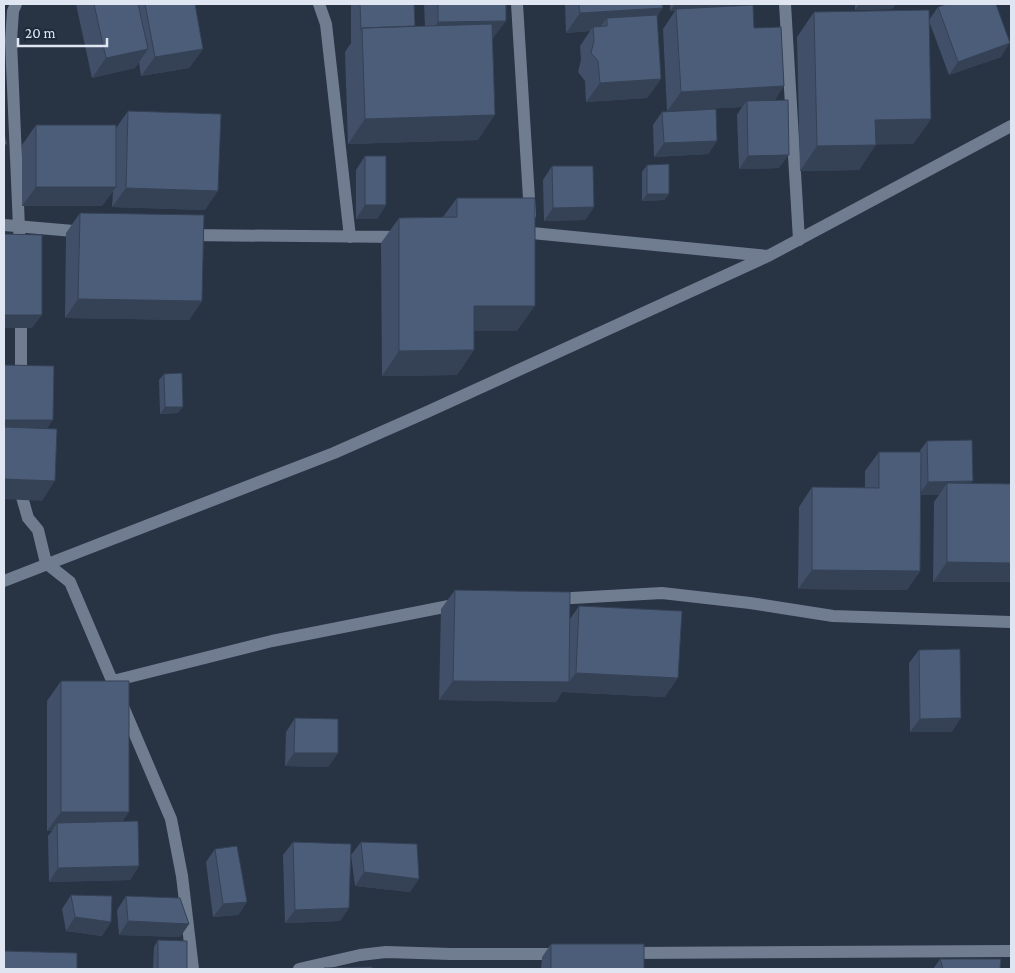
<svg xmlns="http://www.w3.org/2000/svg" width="1015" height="973" font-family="'Crimson Pro',serif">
  <rect width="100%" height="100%" fill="#283344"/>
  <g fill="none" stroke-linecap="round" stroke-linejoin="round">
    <path stroke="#707d91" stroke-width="12" d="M16 4 13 11 11 41 20 251
      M319 4 326 24 350 237
      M517 4 530 215
      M785 4 799 240
      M4 225 85 232
      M519 233H532L768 256
      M187 235 402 237
      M21 311V381
      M22 483V497L28 518 38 530 46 563 70 582 171 819 182 876 193 969
      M4 581 334 453 427 412 768 256 1011 126
      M554 599 662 593 750 603 833 616 1011 622
      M113 681 272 641 459 604
      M628 953 1011 951
      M299 969 360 955 386 952 451 954H560"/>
  </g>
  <path fill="#415068" d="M76 4H195L203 49 189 68 141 76 139 62 135 68 92 78Z
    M351 4H414L415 26H425L424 4H506L493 39 478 140 348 144 345 52 351 43Z
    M565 4H662L657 16 661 79 647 98 586 102 585 81 578 72 581 60 580 46 590 31 566 33Z
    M670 4H733L731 6 754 28 784 86 774 101 779 168 739 169 737 115 742 107 667 111 663 29 675 11H670Z
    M855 4H896L892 9 855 10Z
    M938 7 1001 57 949 75 929 21 931 119 913 144H876L859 170 800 171 797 37 814 12 929 20Z
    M128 111 205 210 112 207 113 191 102 206H22V145L36 125 116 128Z
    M662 112 717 141 708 154 654 157 653 125Z
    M365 156 386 205 377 219H356V170Z
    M647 165 669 194 664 200 642 201V172Z
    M552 166 594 207 585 220 544 221 543 180Z
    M457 198 517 331H474V350L457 375 382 376 381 243 399 218 443 217Z
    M80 213 202 301 189 320 65 318 66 233Z
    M164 374 178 413 160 414 159 380Z
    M927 441 971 483 1011 484V582H933L934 502 939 495H921L920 571 907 590 798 589 799 507 812 487 865 488V471L879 452H919Z
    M455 590 570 619 579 606 665 697 562 692 556 702 439 700 441 609Z
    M919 650 952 732H910L909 663Z
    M61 681 123 821 139 866 130 880 49 882 48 836 52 831H47V701Z
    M295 718 338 753 328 767 285 766 286 732Z
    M293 842 349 908 340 921 285 923 283 855Z
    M361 842 410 892 355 886 351 855Z
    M215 849 247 902 238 915 213 917 206 862Z
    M71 895 111 922 102 936 66 931 62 909Z
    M126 896 189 924 180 937 119 935 117 910Z
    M158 940 187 969H153L154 947Z
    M551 944 644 969H541L542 957Z
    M940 959 1000 969H933Z"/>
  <path fill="#354155" d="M675 4H733L729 10 676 9 675 11H670Z
    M859 4H896L892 9 855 10Z
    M663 8 649 28 607 26V18L597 31 593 27 590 31 566 33 580 13Z
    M506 21 492 40 425 41 438 22Z
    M1010 43 1001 57 949 75 958 62Z
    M148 49 135 68 92 78 106 58Z
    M203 49 189 68 141 76 155 57Z
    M661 79 647 98 586 102 600 83Z
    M784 86 771 106 747 101 742 107 667 111 681 92Z
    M495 115 478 140 348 144 365 119Z
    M931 119 913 144 858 145 875 120Z
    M717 141 708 154 654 157 664 143Z
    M876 145 859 170 800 171 817 146Z
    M789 155 779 168 739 169 748 156Z
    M36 187H116L102 206H22Z
    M126 188 218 191 205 210 112 207Z
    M647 194H669L664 200 642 201Z
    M365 205H386L377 219H356Z
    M594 207 585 220 544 221 553 208Z
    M78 299 202 301 189 320 65 318Z
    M474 306H535L517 331H457Z
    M4 315H42L32 328H4Z
    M474 350 457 375 382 376 399 351Z
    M165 407H183L178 413 160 414Z
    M4 420H53L39 440H4Z
    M4 479 55 481 42 501 4 499Z
    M973 481 963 494 947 483 939 495H919L928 482Z
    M947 562 1011 563V582H933Z
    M812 570 920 571 907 590 798 589Z
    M576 673 678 678 665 697 562 692 556 702 439 700 453 681 569 682Z
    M961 718 952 732H910L920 719Z
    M294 753H338L328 767 285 766Z
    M61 812H129L116 831 57 823 52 831H47Z
    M139 866 130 880 49 882 58 868Z
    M364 872 419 879 410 892 355 886Z
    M247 902 238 915 213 917 223 904Z
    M349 908 340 921 285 923 295 910Z
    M75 917 111 922 102 936 66 931Z
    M128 921 189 924 180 937 119 935Z"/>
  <path fill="#4c5d79" stroke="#354155" d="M94 4H138L148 49 106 58Z
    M145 4H195L203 49 155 57Z
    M360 4H414L415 26 362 28 361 30Z
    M438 4H506V21L438 22Z
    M579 4H662L663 8 580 13Z
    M947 4H996L1010 43 958 62 938 7Z
    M753 5 754 28 781 27 784 86 681 92 676 9Z
    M929 10 931 119 875 120 876 145 817 146 814 12Z
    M657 15 661 79 600 83 598 61 591 53 594 41 593 27 607 26V18Z
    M492 24 495 115 365 119 362 28Z
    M788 100 789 155 748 156 747 101Z
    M716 109 717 141 664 143 662 112Z
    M128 111 221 114 218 191 126 188Z
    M36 125H116V187H36Z
    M4 133 7 144 4 145Z
    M365 156H386V205H365Z
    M669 164V194H647V165Z
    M552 166H593L594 207 553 208Z
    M457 198H535V306H474V350L399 351V218L457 217Z
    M80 213 204 215 202 301 78 299Z
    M4 234 42 235V315H4Z
    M4 365 54 366 53 420H4Z
    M182 373 183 407H165L164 374Z
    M4 427 57 429 55 481 4 479Z
    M972 440 973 481 928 482 927 441Z
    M879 452H921L920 571 812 570V487L879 488Z
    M947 483 1011 484V563L947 562Z
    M455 590 570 592 569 682 453 681Z
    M579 606 682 611 678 678 576 673Z
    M960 649 961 718 920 719 919 650Z
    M61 681H129V812H61Z
    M295 718 338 719V753H294Z
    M138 821 139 866 58 868 57 823Z
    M293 842 351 844 349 908 295 910Z
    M361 842 417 844 419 879 364 872Z
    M237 846 247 902 223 904 215 849Z
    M71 895 112 896 111 922 75 917Z
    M126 896 180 898 189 924 128 921Z
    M158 940 187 941V969H158Z
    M551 944H644V969H551Z
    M4 951 77 953V969H4Z
    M940 959H1001L1000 969H943Z
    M372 967V969H324V968Z"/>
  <rect width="1015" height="973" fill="none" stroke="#dfe6f2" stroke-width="10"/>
  <path d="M18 38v8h89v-8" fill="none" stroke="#dfe6f2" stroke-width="2.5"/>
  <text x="25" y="38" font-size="15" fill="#dfe6f2" stroke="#1e2939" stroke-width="4" paint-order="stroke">20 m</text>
</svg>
